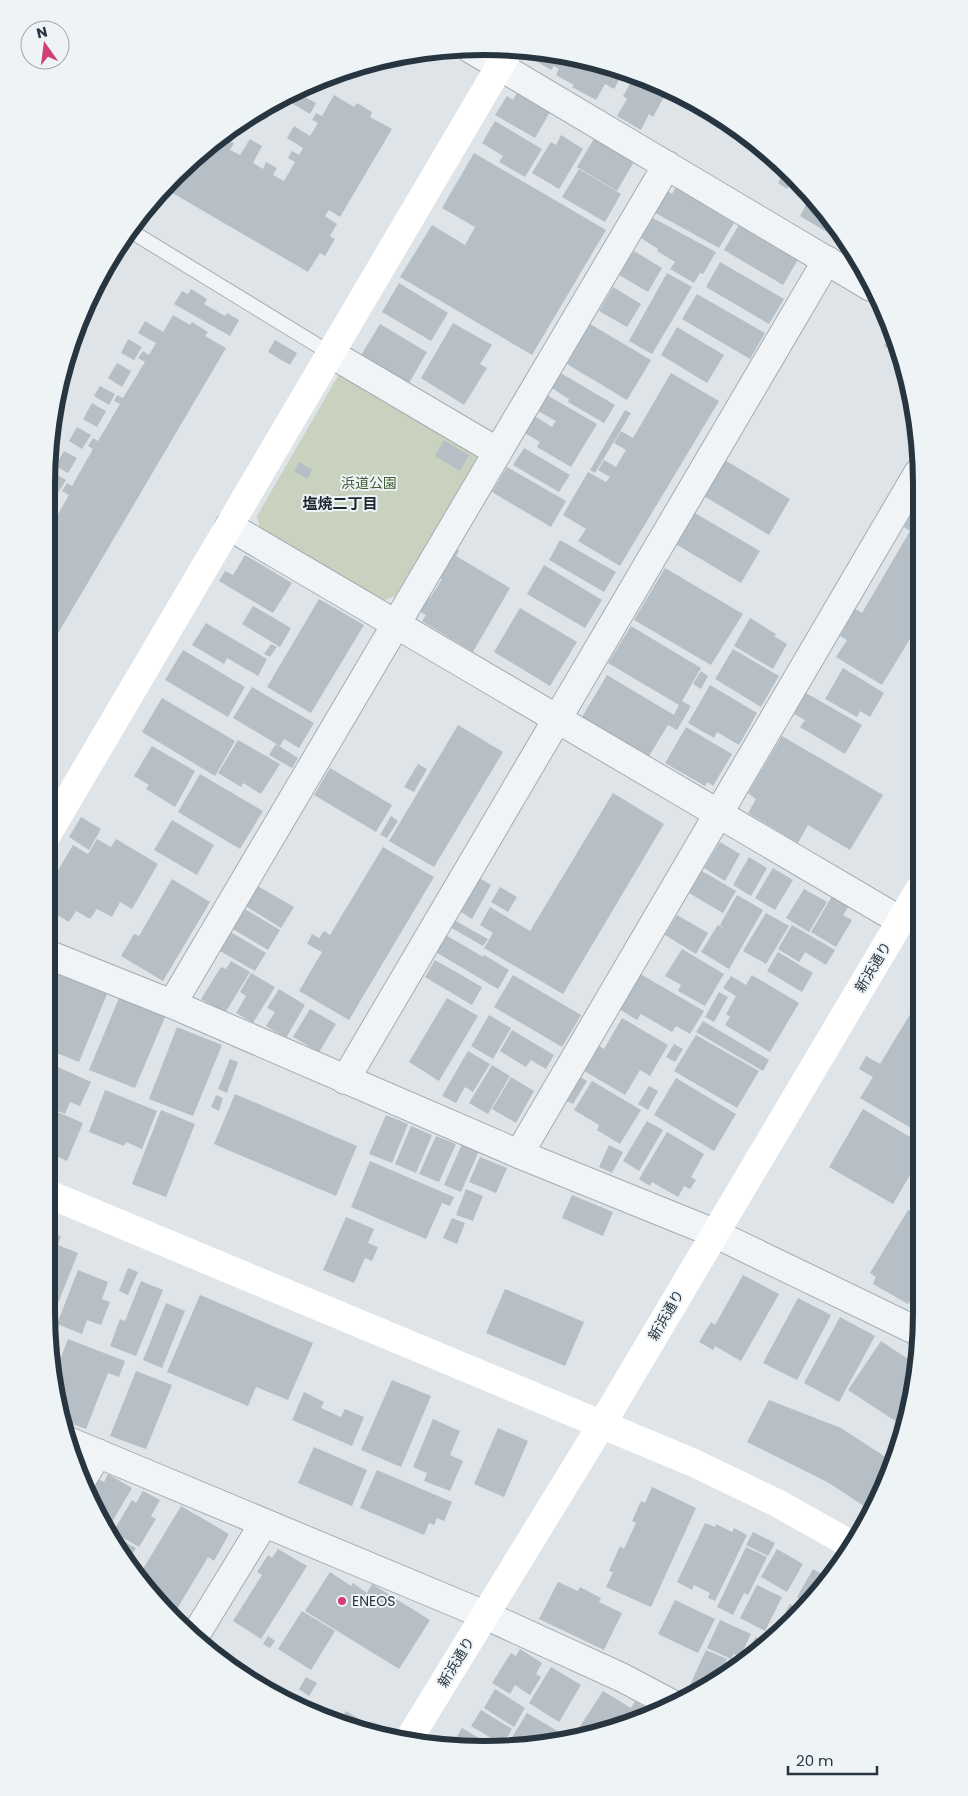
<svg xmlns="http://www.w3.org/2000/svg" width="968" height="1796" font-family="Poppins,'Noto Sans JP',sans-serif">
  <rect width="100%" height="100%" fill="#dfe4e8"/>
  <path fill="#c8d2bf" d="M350 373 474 447 477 460 395 596 382 601 260 529 257 516 338 376Z"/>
  <path fill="#b6bfc5" d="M533 51 598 61 624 71 614 89 605 84 596 100 572 87 574 85 556 75 559 69 554 66 551 70 529 57Z
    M635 75 669 88 653 117 649 114 641 130 617 116 627 99 623 96Z
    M517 93 550 112 535 138 495 115 507 96 513 100Z
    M299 94 316 103 310 114 293 104Z
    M334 95 354 107 357 103 372 112 370 117 392 129 340 217 329 210 325 216 337 224 330 236 335 239 325 256 320 253 308 272 164 188 196 155 215 141 223 145 226 139 234 143 230 150 240 155 250 139 262 146 253 163 263 169 266 162 277 168 273 175 284 181 295 162 288 158 292 151 299 155 303 148 287 138 294 126 310 136 318 123 312 120 316 113 322 116Z
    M495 121 542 149 525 177 499 162 503 156 482 143Z
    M561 135 583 149 559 189 532 173 551 142 556 145Z
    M595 137 635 160 617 191 577 167Z
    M474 153 606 230 532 355 400 277 432 225 465 245 475 227 442 208Z
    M579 169 621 194 605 222 562 197Z
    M786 169 794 178 787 189 778 183Z
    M677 185 706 202 704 205 734 223 719 248 652 211 665 190 672 194Z
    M811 196 831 218 847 244 800 216Z
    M653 218 716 252 703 274 700 273 694 283 670 269 675 262 657 251 658 249 641 238Z
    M740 223 799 258 783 285 724 250Z
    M634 251 662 268 648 292 619 275Z
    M720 262 784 299 769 324 706 287Z
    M667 273 692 287 652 354 629 341Z
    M399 283 448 313 431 341 382 312Z
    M613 287 641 304 627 327 599 311Z
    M191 289 207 299 204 304 225 316 227 313 239 320 230 336 174 304 182 291 188 294Z
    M697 294 765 333 750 359 682 319Z
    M173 315 190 325 192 322 208 332 205 336 226 348 47 652V530H49L69 495 62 491 67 483 72 486 93 449 88 446 93 438 98 441 120 404 114 401 117 395 123 398 145 362 138 358 143 351 149 355 156 343 138 333 145 321 163 332Z
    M453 323 492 345 480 364 487 368 464 405 421 378Z
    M380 324 427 352 408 385 360 357Z
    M590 324 651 360 627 400 567 364Z
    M677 327 724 355 707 383 661 355Z
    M892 331 899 355 884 346Z
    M128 339 142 347 134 360 121 353Z
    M275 340 297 353 290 365 268 352Z
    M117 363 131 371 122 387 108 378Z
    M559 372 615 405 604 423 568 402 569 399 550 387Z
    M671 373 719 401 620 566 578 541 586 529 563 515 588 472 606 482 610 477 598 470 604 460 616 467 626 450 614 443 621 431 633 438Z
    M100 386 115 394 109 405 94 396Z
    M545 394 597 424 571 467 537 447 540 442 523 432 533 415 552 427 556 421 536 410Z
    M92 403 106 411 97 427 83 419Z
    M625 410 631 413 595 473 590 470Z
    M77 427 91 435 82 449 69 441Z
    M444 440 469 455 460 471 435 456Z
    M524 448 570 475 559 492 513 465Z
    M64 451 77 458 68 473 55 466Z
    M723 459 790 499 769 535 702 495Z
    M299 462 312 470 307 479 294 471Z
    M507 467 566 501 551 527 492 492Z
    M52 472 66 480 56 496 47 491V481Z
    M918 503 919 624 882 685 836 657 847 640 840 636 855 609 862 613 910 531 904 527Z
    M693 512 760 551 741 583 674 543Z
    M560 540 616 572 604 592 549 560Z
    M456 549 459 551 456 556 510 588 473 652 422 621 426 615 419 611 428 597 430 598 442 579 439 577Z
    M245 555 292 583 273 613 219 581 225 571 233 575Z
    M544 565 602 600 585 628 527 594Z
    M665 568 743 614 711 665 634 620Z
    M319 599 364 625 311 713 267 687Z
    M253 606 291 628 280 647 242 624Z
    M520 608 577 642 550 686 494 652Z
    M750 618 776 634 774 636 787 644 773 669 734 646Z
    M206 623 267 659 258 676 227 658 224 664 192 645Z
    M631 626 701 668 682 701 691 706 677 730 668 725 649 756 582 717 607 675 674 715 679 705 608 663Z
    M271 644 277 647 270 657 264 654Z
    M733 649 779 676 761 707 715 679Z
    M183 650 245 687 228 717 165 680Z
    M843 668 884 693 870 717 860 711 857 717 825 699Z
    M701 671 708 676 701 689 693 684Z
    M710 685 757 713 739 745 717 732 714 738 688 723Z
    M252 687 314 723 299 748 284 739 280 746 233 718Z
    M806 693 862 725 845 754 800 727 805 720 794 714Z
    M162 698 235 741 215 776 142 732Z
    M458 725 503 752 434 867 389 841Z
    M686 727 732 754 713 786 708 782 705 786 665 763Z
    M782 736 883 795 850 850 808 825 798 843 748 813 756 799 748 793Z
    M238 740 280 764 261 794 243 783 241 787 218 773Z
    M276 744 298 758 292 768 269 755Z
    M152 746 195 771 175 807 146 789 149 785 134 776Z
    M418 764 427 769 414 792 404 787Z
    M330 768 392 805 376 832 314 795Z
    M200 774 263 811 240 849 178 812Z
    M613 793 664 824 563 994 484 948 493 933 480 925 490 907 530 931Z
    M391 816 398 821 387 838 380 835Z
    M81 817 101 829 89 850 69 837Z
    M172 820 214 845 197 875 154 850Z
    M97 839 111 847 116 839 158 864 132 909 120 902 112 917 97 909 90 919 76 911 69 922 47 909V889L73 845 88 854Z
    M720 842 740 854 725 881 704 868Z
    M383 847 434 877 349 1020 299 991 322 952 307 944 312 934 319 938 324 931 330 935Z
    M749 857 767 868 751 896 733 885Z
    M773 868 793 880 775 910 755 898Z
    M702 871 736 891 723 913 689 893Z
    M478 877 491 885 472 919 459 911Z
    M172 879 210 902 163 981 121 956 134 934 139 936Z
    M256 885 294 907 281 928 244 905Z
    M500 887 517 897 508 912 491 902Z
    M804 889 827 902 809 932 786 918Z
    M737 895 763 910 729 969 701 952 718 925 725 929 720 925Z
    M832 896 849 906 843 915 852 920 836 947 811 932Z
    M243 908 280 930 268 950 231 928Z
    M766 913 789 926 766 964 743 951Z
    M677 915 708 933 696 954 665 935Z
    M454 920 488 939 483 946 450 927Z
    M792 925 835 950 826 965 805 952 799 962 778 949Z
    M229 931 266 953 255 971 218 950Z
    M444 934 483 957 484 955 509 970 498 989 434 951Z
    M682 949 724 974 705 1006 678 991 681 985 665 976Z
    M778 952 813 973 802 992 767 971Z
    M435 960 482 987 472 1005 425 977Z
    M231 961 250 972 225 1013 201 999 221 967 226 969Z
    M637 972 704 1011 690 1034 676 1026 672 1032 641 1014 637 1020 616 1007Z
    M251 973 275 987 253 1023 236 1013 246 996 240 992Z
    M57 974 107 994 79 1062 47 1049V1001Z
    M513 975 581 1015 562 1047 494 1007Z
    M752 975 799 1003 770 1052 725 1025 730 1017 726 1014 736 996 723 988 731 976 746 985Z
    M279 989 305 1005 286 1038 266 1026 275 1012 267 1008Z
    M719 992 728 997 714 1022 705 1017Z
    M119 998 165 1017 135 1088 89 1070Z
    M447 998 478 1016 439 1081 409 1062Z
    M915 1006 920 1008V1124L916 1131 860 1098 873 1077 859 1069 866 1056 880 1064Z
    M310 1009 336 1024 319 1052 293 1037Z
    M489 1015 511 1028 493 1059 471 1046Z
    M622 1018 668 1045 650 1076 640 1070 625 1095 581 1069 596 1044 604 1049Z
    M703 1021 769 1060 763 1071 696 1032Z
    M177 1027 222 1045 193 1116 149 1099Z
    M512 1030 554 1055 546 1069 531 1060 526 1067 500 1051Z
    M696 1035 759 1071 737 1108 674 1071Z
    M674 1044 683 1049 675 1062 666 1057Z
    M468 1051 490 1064 473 1092 465 1087 456 1103 442 1096Z
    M230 1059 238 1062 227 1093 218 1089Z
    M47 1062 91 1082 80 1106 70 1102 65 1114 46 1106Z
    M492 1065 510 1076 488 1114 469 1103Z
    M577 1075 587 1081 573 1104 563 1099Z
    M511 1077 534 1091 516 1123 492 1109Z
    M676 1078 736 1114 714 1151 654 1115Z
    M592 1081 641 1110 620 1144 597 1130 599 1125 574 1110Z
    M649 1086 658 1091 648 1110 638 1104Z
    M105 1090 157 1111 142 1149 126 1142 124 1146 89 1132Z
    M235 1094 357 1146 336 1196 214 1144Z
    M216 1095 223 1098 219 1111 211 1107Z
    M46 1107 83 1123 67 1161 46 1152Z
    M863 1109 920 1143V1158L893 1204 829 1167Z
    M161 1110 195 1124 166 1197 132 1184Z
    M386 1115 408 1124 392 1163 369 1154Z
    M647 1121 663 1130 639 1171 623 1161Z
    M411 1126 432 1135 416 1173 395 1164Z
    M667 1132 704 1154 691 1177 696 1180 690 1189 684 1186 678 1197 652 1182 650 1186 639 1179Z
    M436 1136 456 1144 439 1182 419 1174Z
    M462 1144 479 1151 461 1192 444 1185Z
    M609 1145 623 1152 612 1173 599 1167Z
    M480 1157 507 1168 496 1193 469 1182Z
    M370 1161 454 1197 450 1206 442 1203 426 1239 351 1207Z
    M920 1176V1191L914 1188Z
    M466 1189 483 1196 473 1221 456 1215Z
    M572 1195 613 1212 603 1236 562 1218Z
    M920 1203 921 1282 908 1304 873 1284 876 1277 870 1273 908 1210 914 1213Z
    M346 1217 374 1229 368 1243 378 1247 372 1261 365 1258 354 1283 323 1270Z
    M452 1218 465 1223 457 1244 443 1238Z
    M48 1230 61 1236 58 1245 78 1253 53 1316 46 1312V1234Z
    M128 1268 138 1272 128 1295 119 1291Z
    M78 1270 108 1282 102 1299 110 1302 101 1325 87 1320 82 1334 57 1324Z
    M743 1275 779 1294 741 1361 715 1346 713 1350 699 1342 711 1322 715 1325Z
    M141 1281 163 1290 136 1356 110 1346 120 1319 125 1321Z
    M505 1289 584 1322 565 1366 486 1333Z
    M200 1295 313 1343 288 1400 256 1387 248 1406 167 1372Z
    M798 1298 831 1315 797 1380 763 1363Z
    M166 1303 185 1311 162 1368 143 1360Z
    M840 1317 875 1336 839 1402 804 1383Z
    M49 1331 59 1334 52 1350 51 1343Z
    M68 1339 125 1361 119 1377 108 1373 86 1429 64 1421 56 1370Z
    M881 1341 917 1365 906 1428 848 1390Z
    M136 1371 172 1385 146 1449 110 1436Z
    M392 1380 431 1396 401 1467 361 1450Z
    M304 1392 324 1402 321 1408 341 1417 345 1409 364 1417 352 1446 292 1420Z
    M769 1400 841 1428 893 1462 873 1512 829 1483 747 1442Z
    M433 1419 460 1431 450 1455 463 1461 450 1491 424 1481 427 1473 413 1467Z
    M498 1428 528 1441 504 1497 474 1484Z
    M314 1447 367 1470 352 1506 298 1483Z
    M377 1470 452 1502 444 1521 437 1518 434 1525 429 1523 424 1535 360 1508Z
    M108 1474 132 1488 109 1527 90 1491 97 1478 104 1482Z
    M652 1487 696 1508 651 1607 606 1587 613 1572 609 1571 620 1546 624 1549 636 1523 632 1521 641 1501 645 1503Z
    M143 1491 160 1500 151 1516 156 1519 139 1547 113 1532 132 1500 136 1503Z
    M181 1506 229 1534 214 1561 208 1557 174 1614 137 1579Z
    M705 1523 715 1527 716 1524 732 1532 734 1528 747 1535 715 1601 708 1598 710 1593 694 1585 692 1590 677 1582Z
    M753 1532 775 1543 768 1556 746 1545Z
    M114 1536 136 1548 128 1561Z
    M746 1547 767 1557 748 1595 744 1593 733 1615 717 1607Z
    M278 1549 307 1566 261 1639 233 1621 262 1575 257 1572 268 1555 272 1558Z
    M777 1549 803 1564 787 1592 761 1577Z
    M813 1569 831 1579 808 1604 797 1597Z
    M330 1572 351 1586 353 1583 367 1593 372 1584 430 1620 399 1669 305 1611Z
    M558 1582 578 1591 580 1587 601 1598 599 1602 622 1613 604 1650 539 1619Z
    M757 1585 782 1597 765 1631 740 1618Z
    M675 1600 715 1619 698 1653 658 1634Z
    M790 1604 801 1611 776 1637 773 1635Z
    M302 1611 335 1631 311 1670 278 1649Z
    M720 1620 751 1634 740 1657 734 1654 731 1659 707 1648Z
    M268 1636 275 1641 270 1648 263 1644Z
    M756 1637 767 1644 740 1661Z
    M214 1646 229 1655 227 1658 292 1699 241 1676 212 1649Z
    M520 1649 542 1663 536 1674 541 1677 530 1695 515 1685 510 1694 492 1683 511 1653 516 1656Z
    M706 1650 727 1659 720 1674 685 1696Z
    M551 1667 581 1685 559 1722 529 1703Z
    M306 1677 317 1683 309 1696 299 1689Z
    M495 1689 525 1708 514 1727 484 1708Z
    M603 1691 631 1708 635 1701 656 1714 652 1716 580 1733 577 1731Z
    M481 1710 512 1729 503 1745 471 1726Z
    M346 1711 364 1722 360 1730 340 1721Z
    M527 1713 559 1732 554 1739 513 1749 508 1748 506 1747Z
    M462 1728 494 1747 453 1743Z"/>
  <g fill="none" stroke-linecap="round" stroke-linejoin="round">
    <g stroke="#a4acb2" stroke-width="16">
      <path id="lane" d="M258 110 262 112 267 104
        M129 230 330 353"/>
    </g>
    <g stroke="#a4acb2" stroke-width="30">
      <path id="street" d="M471 49 871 287
        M330 353 498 452
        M229 526 901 921
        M47 954 172 1004 519 1154 714 1233 921 1333
        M172 1004 667 165
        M345 1080 827 260
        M519 1154 918 473
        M68 1441 485 1615 623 1678 672 1704
        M83 1478 98 1453
        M196 1634 264 1523"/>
    </g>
    <use href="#lane" stroke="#f1f4f7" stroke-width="14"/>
    <use href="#street" stroke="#f1f4f7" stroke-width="28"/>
    <path stroke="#fff" stroke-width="28" d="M47 835 511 47
      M46 1193 694 1463 777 1503 852 1545
      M409 1739 602 1424 919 890"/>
  </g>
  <circle fill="#d14072" stroke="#eef3f6" stroke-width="2" cx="342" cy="1601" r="5"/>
  <g text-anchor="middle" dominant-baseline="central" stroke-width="4" stroke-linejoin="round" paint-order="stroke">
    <g font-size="14" fill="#435c34" stroke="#eef3f6">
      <text x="369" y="483">浜道公園</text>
    </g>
    <g font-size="14" fill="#273540" stroke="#eef3f6">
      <text transform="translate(873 967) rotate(-59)">新浜通り</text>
      <text transform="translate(666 1315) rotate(-60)">新浜通り</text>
      <text transform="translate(456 1662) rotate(-59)">新浜通り</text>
    </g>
    <g font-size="14" fill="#273540" stroke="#eef3f6" text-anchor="start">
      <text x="352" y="1601">ENEOS</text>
    </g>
    <g font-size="15" font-weight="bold" fill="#1a2630" stroke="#eef3f6">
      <text x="340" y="503">塩焼二丁目</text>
    </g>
  </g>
  <path d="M0 0H968V1796H0ZM484 55H484A429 429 0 0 1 913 484V1312A429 429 0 0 1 484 1741H484A429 429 0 0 1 55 1312V484A429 429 0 0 1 484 55Z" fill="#eef3f6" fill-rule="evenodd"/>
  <path fill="none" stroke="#273540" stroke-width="6" d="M484 55H484A429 429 0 0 1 913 484V1312A429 429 0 0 1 484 1741H484A429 429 0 0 1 55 1312V484A429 429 0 0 1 484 55Z"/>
  <g transform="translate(45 45) rotate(346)"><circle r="24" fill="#eef3f6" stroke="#9ea7ad"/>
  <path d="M0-4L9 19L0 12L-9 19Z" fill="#d14072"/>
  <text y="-8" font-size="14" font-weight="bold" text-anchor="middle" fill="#273540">N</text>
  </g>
  <path d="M788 1766v8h89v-8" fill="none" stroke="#273540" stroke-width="2.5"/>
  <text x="796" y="1766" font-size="15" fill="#273540" stroke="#eef3f6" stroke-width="4" paint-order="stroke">20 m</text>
</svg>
